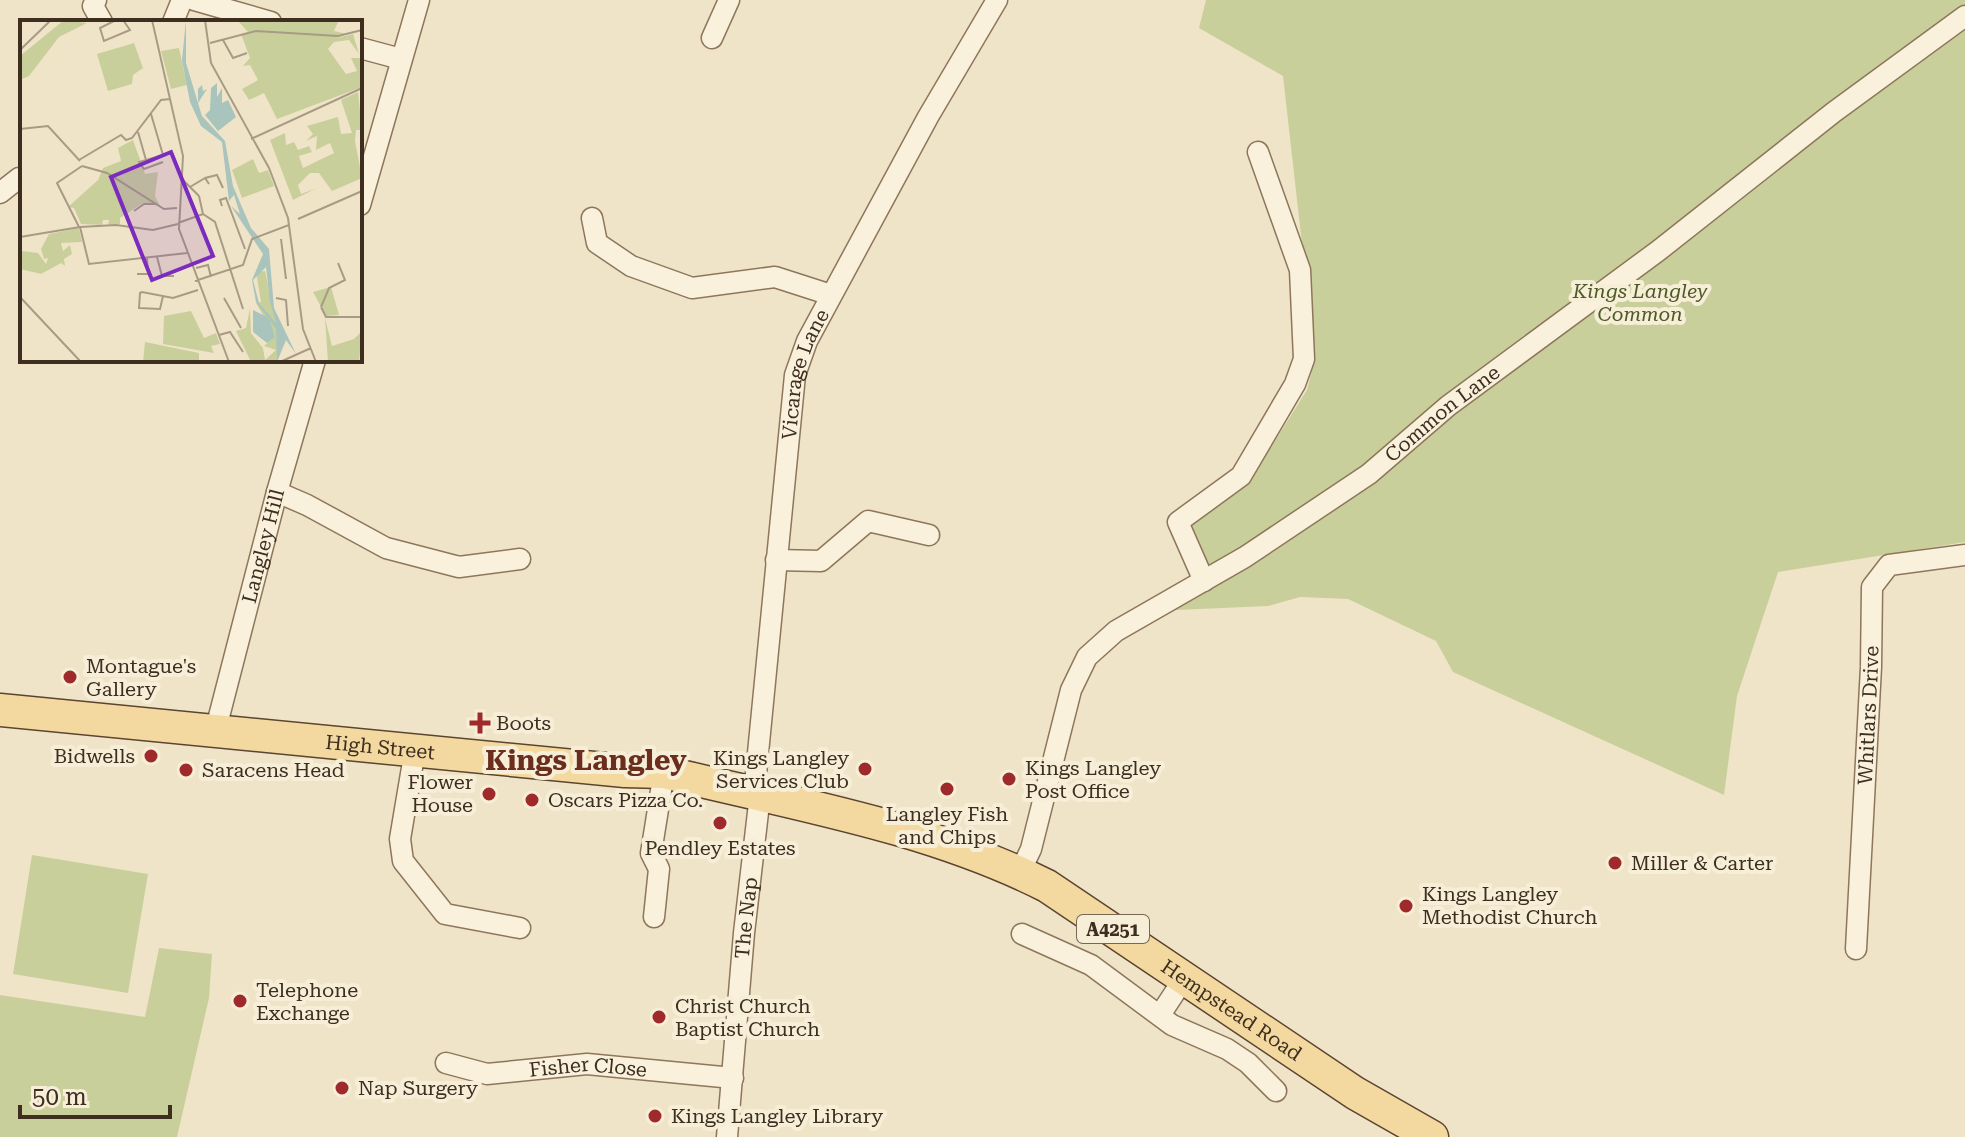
<svg xmlns="http://www.w3.org/2000/svg" width="1965" height="1137" font-family="'Roboto Serif',serif">
  <rect width="100%" height="100%" fill="#f0e4c8"/>
  <path fill="#c9cf9b" d="M1206 0H1965V542L1778 572 1737 696 1724 795 1453 672 1436 641 1348 599 1300 597 1268 606 1154 611 1209 583 1185 525 1249 482 1307 390 1315 359 1283 76 1199 28Z
    M32 855 148 874 128 993 13 974Z
    M159 948 212 954 209 998 177 1137H0V995L145 1017Z"/>
  <g fill="none" stroke-linecap="round" stroke-linejoin="round">
    <g stroke="#8d765c" stroke-width="23">
      <g id="street">
        <path d="M96 0 93 6 102 22"/>
        <path d="M194 0 271 22"/>
        <path d="M173 22 182 0"/>
        <path d="M712 38 729 0"/>
        <path d="M360 48 401 59"/>
        <path d="M0 193 19 178H22"/>
        <path d="M360 205 419 0"/>
        <path d="M592 218 597 243 631 266 692 288 775 277 831 295"/>
        <path d="M277 492 307 505 386 548 459 567 520 559"/>
        <path d="M776 560 821 561 868 521 929 535"/>
        <path d="M1204 581 1178 522 1241 476 1295 384 1304 359 1300 270 1258 152"/>
        <path id="s1" d="M215 732 277 492 315 360"/>
        <path d="M415 750 400 839 403 861 445 914 520 928"/>
        <path id="s2" d="M754 794 795 375 807 341 928 117 997 0"/>
        <path id="s3" d="M1020 872 1031 849 1071 690 1087 657 1116 631 1245 557 1369 474 1448 406 1658 251 1834 112 1965 16"/>
        <path d="M654 917 659 869 651 853 664 772"/>
        <path d="M1022 934 1091 965 1172 1025 1227 1049 1248 1063 1276 1091"/>
        <path id="s4" d="M1856 949 1871 667 1872 587 1889 565 1965 555"/>
        <path d="M1160 1015 1185 977"/>
        <path id="s5" d="M446 1063 487 1074 587 1064 733 1078"/>
        <path id="s6" d="M727 1137 744 933 760 795"/>
      </g>
    </g>
    <g stroke="#5b4430" stroke-width="35">
      <g id="primary">
        <path id="s7" d="M0 710 625 771 664 772C793 804 928 826 1047 886L1355 1093 1432 1137"/>
      </g>
    </g>
    <use href="#street" stroke="#faf1dc" stroke-width="20"/>
    <use href="#primary" stroke="#f3d9a0" stroke-width="32"/>
  </g>
  <g fill="#9e2a2b" stroke="#f7eed8" stroke-width="3">
    <circle cx="70" cy="677" r="8"/>
    <path d="M476 711h8v8h8v8h-8v8h-8v-8h-8v-8h8z"/>
    <circle cx="151" cy="756" r="8"/>
    <circle cx="865" cy="769" r="8"/>
    <circle cx="186" cy="770" r="8"/>
    <circle cx="1009" cy="779" r="8"/>
    <circle cx="947" cy="789" r="8"/>
    <circle cx="489" cy="794" r="8"/>
    <circle cx="532" cy="800" r="8"/>
    <circle cx="720" cy="823" r="8"/>
    <circle cx="1615" cy="863" r="8"/>
    <circle cx="1406" cy="906" r="8"/>
    <circle cx="240" cy="1001" r="8"/>
    <circle cx="659" cy="1017" r="8"/>
    <circle cx="342" cy="1088" r="8"/>
    <circle cx="655" cy="1116" r="8"/>
  </g>
  <g text-anchor="middle" dominant-baseline="central" stroke-width="8" stroke-linejoin="round" paint-order="stroke">
    <rect fill="#f7eed8" stroke="#756857" stroke-width="2" x="1077" y="915" width="72" height="28" rx="6"/>
    <g font-size="18" font-weight="bold" fill="#3d2e20">
      <text x="1113" y="929">A4251</text>
    </g>
    <g font-size="20" font-style="italic" fill="#4d5a26" stroke="#f7eed8">
      <text x="1640" y="291">Kings Langley<tspan x="1640" dy="23">Common</tspan></text>
    </g>
    <g font-size="20" fill="#3d2e20" stroke="#f7eed8">
      <text stroke="none"><textPath href="#s2" startOffset="424">Vicarage Lane</textPath></text>
      <text stroke="none"><textPath href="#s3" startOffset="658">Common Lane</textPath></text>
      <text stroke="none"><textPath href="#s1" startOffset="192">Langley Hill</textPath></text>
      <text stroke="none"><textPath href="#s4" startOffset="234">Whitlars Drive</textPath></text>
      <text stroke="none"><textPath href="#s7" startOffset="382">High Street</textPath></text>
      <text stroke="none"><textPath href="#s6" startOffset="220">The Nap</textPath></text>
      <text stroke="none"><textPath href="#s7" startOffset="1290">Hempstead Road</textPath></text>
      <text stroke="none"><textPath href="#s5" startOffset="144">Fisher Close</textPath></text>
    </g>
    <g font-size="20" fill="#3d2e20" stroke="#f7eed8" text-anchor="start">
      <text x="86" y="666">Montague's<tspan x="86" dy="23">Gallery</tspan></text>
      <text x="496" y="723">Boots</text>
      <text x="135" y="756" text-anchor="end">Bidwells</text>
      <text x="849" y="758" text-anchor="end">Kings Langley<tspan x="849" dy="23">Services Club</tspan></text>
      <text x="1025" y="768">Kings Langley<tspan x="1025" dy="23">Post Office</tspan></text>
      <text x="202" y="770">Saracens Head</text>
      <text x="473" y="782" text-anchor="end">Flower<tspan x="473" dy="23">House</tspan></text>
      <text x="548" y="800">Oscars Pizza Co.</text>
      <text x="947" y="814" text-anchor="middle">Langley Fish<tspan x="947" dy="23">and Chips</tspan></text>
      <text x="720" y="848" text-anchor="middle">Pendley Estates</text>
      <text x="1631" y="863">Miller &amp; Carter</text>
      <text x="1422" y="894">Kings Langley<tspan x="1422" dy="23">Methodist Church</tspan></text>
      <text x="256" y="990">Telephone<tspan x="256" dy="23">Exchange</tspan></text>
      <text x="675" y="1006">Christ Church<tspan x="675" dy="23">Baptist Church</tspan></text>
      <text x="358" y="1088">Nap Surgery</text>
      <text x="671" y="1116">Kings Langley Library</text>
    </g>
    <g font-size="28" font-weight="bold" fill="#6b2e1e" stroke="#f7eed8">
      <text x="586" y="760">Kings Langley</text>
    </g>
  </g>
  <g transform="translate(20 20)">
    <rect width="342" height="342" fill="#f0e4c8"/>
    <path d="M44 0 67 3 39 17 9 56 0 60V36ZM217 0H319L314 11 327 14 316 18 333 14 339 34 329 20 314 22 308 29 326 54 337 51 331 38H341L342 67 257 99 244 73 229 80 222 69 238 60 230 45 223 46 230 38 221 14 228 12ZM114 23 123 48 113 55 112 64 88 71 77 34ZM159 28 167 65 151 69 141 31ZM338 72 342 110H336L335 121 342 158 312 171 299 153H290L278 165 281 174 297 168 273 180 250 120 265 113 266 125 274 122 278 130 289 126 292 132 279 136 283 148 314 133 310 123 296 130 297 116 286 121 293 114 287 106 318 97 321 114 332 113 321 80ZM113 120 125 154 138 152 135 176 140 186 123 183 100 198V204L88 205 89 200H83L82 205 61 204 54 188 48 187 78 160 83 148 101 141 98 128ZM233 139 239 153 248 150 254 166 222 178 212 150ZM59 208 62 222 41 223 43 231 50 225 52 234 44 239 45 246 41 243 21 254 30 256 0 249 2 231 18 233 26 244 28 238 24 239 21 229 29 214ZM245 251 261 327 256 342H231L216 311 226 308 230 288 231 313 243 328 245 340 256 330 244 326 255 316 236 283 241 282 236 252ZM311 267 319 295 306 296 293 272ZM171 291 184 318 196 313 200 324 191 326 194 333 143 324 144 296ZM305 298 312 326 334 319 342 311 339 342H308ZM125 322 179 333V342H123Z" fill="#c9cf9b"/>
    <path d="M166 0V43L178 83V69L182 65 183 71 187 69 178 83 182 96 205 121 213 166 231 208 249 229 254 288 276 334 266 320 257 342 256 309 236 282 232 260 243 234 211 186 220 194 214 175 209 181 202 122 181 106 170 82 162 40ZM246 247 250 282 256 303 239 283 233 260ZM197 63V77L202 68V83L208 80 216 97 198 111 185 95 190 90 191 68ZM233 290 249 298 255 317 247 323 233 312Z" fill="#a9c4bc" fill-rule="evenodd"/>
    <path fill="none" stroke="#a89b85" stroke-width="2" d="M96 0 80 8 84 21 110 10 103 0M132 0 163 136 159 209 209 342M185 0 191 43 249 148 268 198 283 309 296 342M203 20 213 38 227 33M190 23 236 11 318 16 342 10M0 30 31 0M131 94 143 135 119 142 124 149 143 142M0 109 28 106 60 141M118 112 126 140M231 119 342 68M59 140 101 115 106 120 112 118 141 80 150 79M62 146 87 153 144 189 157 188M185 158 197 155 203 168M162 159 179 176M170 167 185 158 189 164M202 186 200 180 206 178 225 229M114 191 124 184H137M183 194 195 202 223 289M278 199 342 171M158 203 183 194 179 176M59 207 37 163 62 146M60 207 69 244 167 233M0 217 60 207 96 205 133 210 158 204M261 219 266 259M137 237 142 256H154M176 248 188 245 191 257M117 254H128L127 238M175 261 223 245 232 219 269 205M143 276 140 289 119 288 120 273 122 272 153 278 178 270M0 277 61 342M204 278 221 308M256 278 266 280 268 306M301 287 309 268 325 260 318 243M301 287 306 297H342M199 315 210 312 223 332M260 342 291 328"/>
    <path fill="#7b2cbf" fill-opacity="0.15" stroke="#7b2cbf" stroke-width="4" d="M151 132 193 236 132 260 91 157Z"/>
    <rect width="342" height="342" fill="none" stroke="#3d2e20" stroke-width="4"/>
  </g>
  <path d="M20 1105v12h150v-12" fill="none" stroke="#3d2e20" stroke-width="4"/>
  <text x="32" y="1105" font-size="24" fill="#3d2e20" stroke="#f7eed8" stroke-width="6" paint-order="stroke">50 m</text>
</svg>
